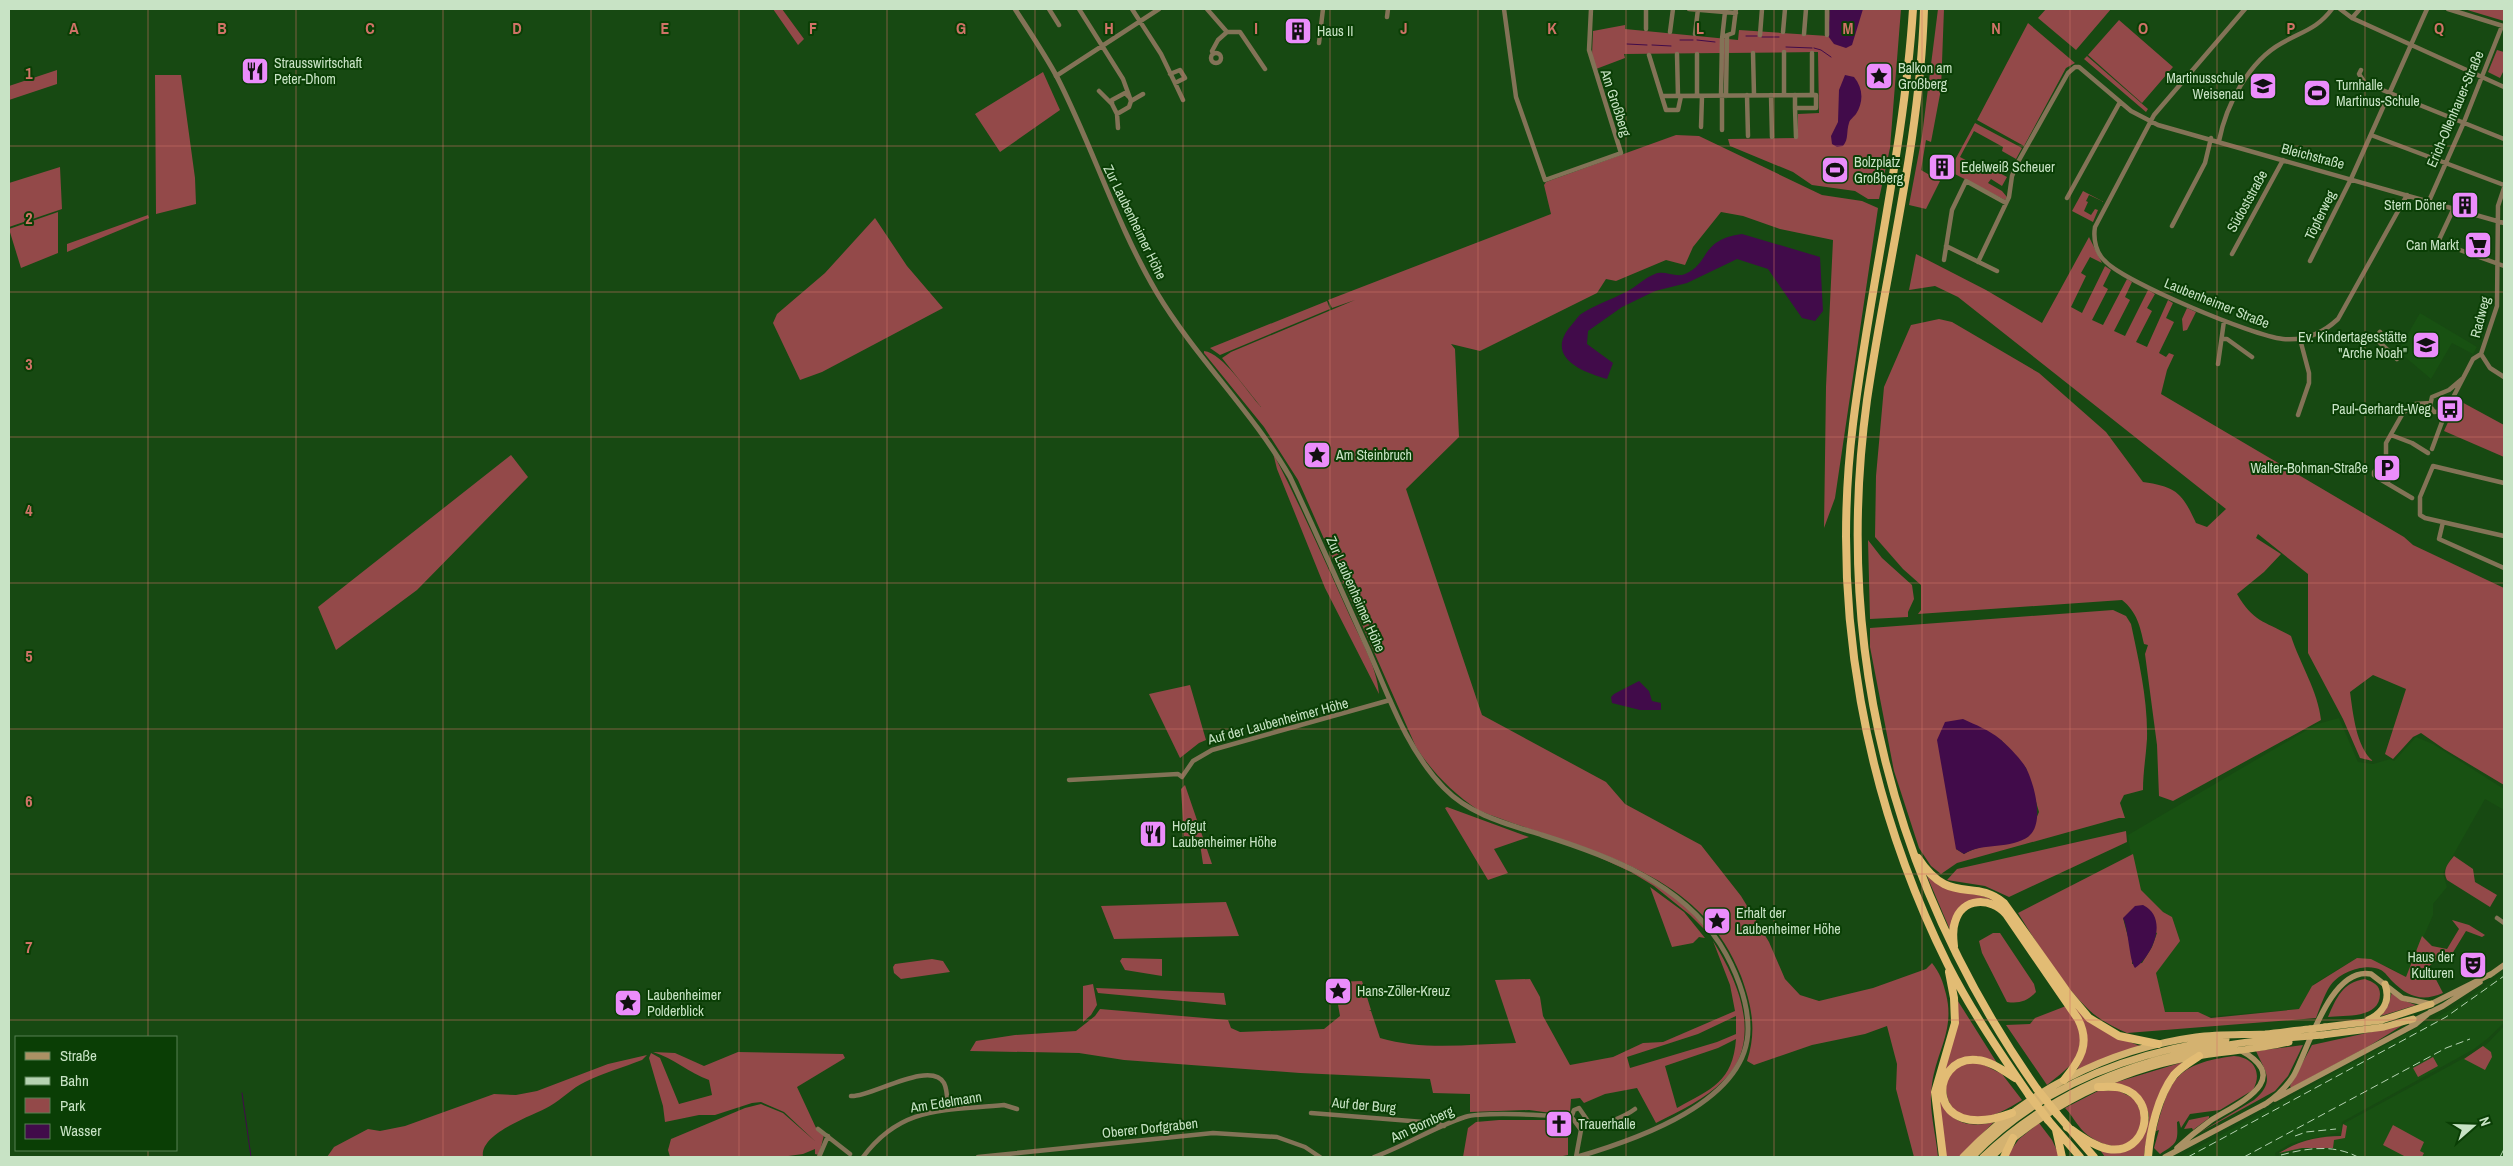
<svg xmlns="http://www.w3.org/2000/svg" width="2513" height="1166" font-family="'Archivo Narrow',sans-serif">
  <rect width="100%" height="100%" fill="#174912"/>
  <path fill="#185112" d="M2420 313 2477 347 2473 354 2452 343 2431 379 2398 351Z
    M2339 718 2358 762 2373 764 2390 759 2394 761 2416 737 2433 744 2504 789V810L2485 799 2443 873 2447 887 2433 904V915L2406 977 2388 967 2357 958 2314 984 2299 1009 2154 1021 2128 835 2317 724Z
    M2504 973V1023L2487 1039 2474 1049 2342 1122 2341 1132 2292 1143 2275 1153 2276 1157H2180L2450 1010Z
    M2504 1026V1157H2279V1153L2298 1143 2324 1136H2341L2343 1124 2475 1052 2487 1044Z"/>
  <path fill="#934949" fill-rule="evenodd" d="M773 9H782L804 39 798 45Z
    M1830 9H1901L1890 148 1879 199H1868L1855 191 1812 185 1793 172 1730 146 1728 139 1798 138V114L1819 113 1818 52 1725 53 1724 84 1722 53 1624 54 1625 58 1596 69 1592 55 1593 31 1625 25V29L1738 40 1739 30 1828 36Z
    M1938 9H1944L1941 89 1931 142 1926 140 1921 170 1940 181 1926 209 1909 205 1922 136Z
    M2046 9H2111L2076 50 2038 18Z
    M2464 9H2504V21Z
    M2119 20 2173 67 2142 103 2088 55Z
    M2028 23 2075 63 2066 68 2024 146 1977 120Z
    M2497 50 2504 52V70L2500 78 2488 72Z
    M2087 56 2148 109 2146 112 2084 59Z
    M57 70V84L9 100V86Z
    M1043 72 1060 110 1000 152 975 114Z
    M155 75H181L195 178 196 204 156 214Z
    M1975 123 2022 148 2016 159 2002 151 2003 147 1974 131 1960 157 1990 173 1992 169 2007 177 2002 186 1991 179 1988 183 2002 191 2007 197 2005 200 1949 171Z
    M1676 135 1699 136 1822 195 1862 201 1878 208 1835 498 1824 528 1826 387 1833 240 1780 229 1743 216 1721 212 1693 247 1685 265 1666 260 1616 281 1606 279 1597 293 1480 351 1451 344 1455 349 1459 437 1406 489 1482 715 1606 782 1625 804 1701 845 1741 896 1769 942 1785 979 1800 995 1819 1001 1873 988 1926 969 1932 963C1940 973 1943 982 1946 994 1955 1030 1937 1050 1932 1084 1928 1109 1936 1133 1938 1157H1914L1896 1089 1897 1064 1887 1026 1865 1034 1812 1045 1754 1065 1747 1061C1757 1031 1752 1006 1741 976 1698 863 1575 850 1478 810 1453 793 1432 772 1416 747L1298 480 1264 427 1204 353V351C1223 353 1248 393 1261 407L1222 358 1231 352 1355 300 1332 308 1328 300 1551 214 1544 185 1546 182Z
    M60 167 62 209 9 227V183Z
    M2083 191 2104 202 2089 195 2086 201 2088 202 2084 211 2091 215 2095 209 2098 210 2093 222 2072 211Z
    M58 212V253L21 268 9 229Z
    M148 215 149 218 67 252V244Z
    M875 218 907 266 943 308 822 372 800 380 773 323 777 314 825 273Z
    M2089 237 2102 263 2090 257 2081 273 2086 276 2071 307 2082 313 2105 266 2111 270 2103 286 2108 289 2092 320 2103 325 2127 279 2132 282 2125 297 2130 300 2114 331 2125 336 2148 290 2155 294 2147 308 2152 311 2136 342 2147 347 2168 300 2173 303 2166 318 2174 322 2159 353 2166 357 2169 353 2174 355 2167 370 2161 394 2404 537 2413 545 2504 588V785L2444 749 2421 733 2413 737 2393 759 2385 754 2406 689 2373 675 2350 692C2353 713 2356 747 2373 761L2360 758 2343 719 2308 653V574L2258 534 2256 538 2281 554 2264 572 2237 594C2254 623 2265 621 2291 636 2300 664 2318 691 2321 720L2173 801 2159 796 2157 745 2145 654 2148 645 2144 644C2140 626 2137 612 2122 600L1918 614 1921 610V585L1903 569 1875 537 1876 476 1884 387 1911 325 1939 319 1952 322 2039 373 2106 432 2143 482C2177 487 2182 493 2196 523L2207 527 2226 509 1958 297 1935 286 1909 290 1916 254 1986 290 2042 323Z
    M1327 301 1330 309 1220 355 1210 348Z
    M2187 308 2196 312 2187 330 2183 331 2182 319Z
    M2458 400 2504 425V457L2444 431Z
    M1273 453C1300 505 1324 559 1348 612 1359 637 1377 666 1379 694L1325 588 1277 469Z
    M511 455 528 477 417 590 336 650 318 607Z
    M1868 540 1882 558 1912 585 1914 599 1908 612V617L1870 619Z
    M2113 610 2126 616 2131 624C2139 662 2148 700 2147 739 2146 756 2143 772 2143 790L2124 795 2120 803 2125 818H2119L1957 863 1941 874 1931 866 1919 848 1894 771 1870 647V628ZM2001 740 2026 768 2039 812 2028 837C2008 843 1980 844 1964 854L1956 849Z
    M1190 685 1206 740 1199 743 1180 758 1149 694Z
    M1185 785 1212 864H1203L1199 837 1184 836 1181 789Z
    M1447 807 1529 837 1494 849 1508 873 1488 880 1445 808Z
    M2126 831 2127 842 2009 897 1985 886 1947 880 1957 869Z
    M1590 853C1624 866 1693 899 1709 934L1690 915 1654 886 1631 872Z
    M2133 854 2141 890 2163 912 2172 917 2180 941 2156 973 2165 1012H2198L2211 1018 2299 1009 2312 986 2357 958 2371 959 2406 977 2422 936 2432 946 2447 949 2459 929 2452 920 2469 925 2485 935 2482 937 2466 931 2452 954H2445L2429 966 2443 993C2422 1002 2408 997 2392 981 2389 978 2385 972 2381 970 2366 962 2339 972 2330 986 2324 995 2320 1008 2316 1018L2127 1033C2114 1027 2099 1020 2088 1009 2062 984 2038 945 2018 913ZM2123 918 2157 933 2152 947 2142 963 2132 964V952Z
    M2454 856 2473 869 2475 882 2497 895 2490 907 2447 880C2442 870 2448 863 2454 856Z
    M1927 876C1952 900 1988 886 2009 912L2069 999 2085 1017 2109 1034 2140 1046 2077 1070C2085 1055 2090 1042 2084 1025L2009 913C1986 886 1958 900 1950 930Z
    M1650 887 1684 912 1705 938 1699 937 1693 943 1672 947Z
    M1226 902 1239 936 1114 939 1101 906Z
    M1993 933H2000L2034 984 2036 992C2028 1001 2019 1004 2007 1002L1982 953 1979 941Z
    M1713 941C1738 981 1764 1040 1724 1080 1706 1099 1679 1111 1656 1123L1637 1088 1605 1094 1584 1103 1580 1098 1571 1099 1570 1113 1566 1115 1529 1110 1470 1112V1094L1433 1093 1430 1079 1300 1073 1124 1060 1079 1053 970 1051 976 1041 1015 1035 1076 1031 1095 1016 1100 1009 1228 1020 1231 1028 1240 1032 1324 1029 1340 1016 1334 982 1362 981 1371 1010 1369 1011H1371L1380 1038C1423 1051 1472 1044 1516 1043L1495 980 1530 979 1540 997 1543 1016 1570 1065 1613 1057 1643 1043 1663 1042 1735 1011 1730 985ZM1736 1016V1034L1717 1042 1630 1068 1627 1057 1698 1034ZM1736 1039C1733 1082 1711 1089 1677 1108L1665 1066 1718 1048Z
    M1122 958 1162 959V976L1125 970 1120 961Z
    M932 959 943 961 950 972 901 979 894 973 893 967 895 964Z
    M2365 979C2373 982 2380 985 2380 994 2380 1019 2345 1015 2328 1017 2336 998 2343 982 2365 979Z
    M1093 984 1097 1005 1091 1015 1083 1022V986Z
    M1096 988 1224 993 1226 1005 1098 993Z
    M2392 992 2405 1001 2416 1005 2381 1016 2388 1006Z
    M1956 998 1997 1063C1970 1055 1956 1053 1940 1080Z
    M2066 1006C2097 1045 2080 1059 2047 1085L2006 1025 2030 1024 2035 1018Z
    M2403 1025 2369 1046 2291 1088 2290 1086 2312 1045Z
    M2303 1045 2288 1076 2275 1091 2197 1134 2254 1100C2277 1081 2264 1070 2256 1051Z
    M2483 1046 2491 1052 2492 1057 2485 1070 2464 1059Z
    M653 1052 675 1053 704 1066 738 1052 843 1054 845 1058 797 1087 817 1130 824 1135 819 1155 815 1154V1149L803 1154 781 1157H670L668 1150 671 1139 745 1108 761 1104 783 1113 816 1142 784 1112 761 1102 752 1103 715 1115H699L665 1122 663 1106 649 1058 651 1053 660 1058 679 1104 712 1095 709 1080C689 1073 674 1058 653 1052Z
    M647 1055 642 1060C624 1067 603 1073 585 1082 572 1088 562 1099 550 1106 533 1116 479 1133 483 1157H327L334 1147 368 1129 380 1131 405 1126 494 1094 516 1095 537 1091 608 1064Z
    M2234 1056C2253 1057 2263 1072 2253 1090L2220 1110 2190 1114 2181 1128 2179 1121 2177 1122C2178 1142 2178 1143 2160 1154L2154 1148 2159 1130 2156 1131C2170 1078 2176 1064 2234 1056Z
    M2433 1057 2438 1066 2418 1077 2413 1068Z
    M1978 1062 2002 1074 2022 1100C2008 1109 1993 1117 1975 1119 1946 1120 1933 1073 1963 1064 1968 1063 1974 1063 1978 1062Z
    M2183 1062C2157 1085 2148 1124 2144 1157H2105L2100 1150 2110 1152 2142 1137C2163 1100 2131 1102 2114 1083Z
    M1938 1088C1944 1119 1963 1130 1994 1122L1959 1157H1946Z
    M2117 1090 2135 1099 2143 1118C2141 1123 2140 1131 2137 1136 2124 1155 2097 1144 2084 1132 2076 1124 2072 1115 2065 1108L2098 1091Z
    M2209 1116V1118L2193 1130 2192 1128 2184 1129 2189 1120Z
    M1499 1120H1568V1155L1558 1157H1463L1468 1128 1476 1122Z
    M2039 1123 2052 1140 2060 1157H2006L2019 1139Z
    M2343 1124 2347 1126 2345 1138 2334 1140 2333 1148H2302L2279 1153C2298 1141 2319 1136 2341 1136Z
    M2393 1125 2424 1142 2420 1151 2424 1153 2422 1157H2406L2383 1145Z"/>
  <path fill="#410b4a" d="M1830 9H1863L1852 45 1846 48 1834 44 1828 36Z
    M1845 75 1854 77C1863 88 1864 101 1856 114 1854 117 1850 119 1849 123 1846 132 1849 139 1843 146L1837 147 1832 144 1831 136 1838 122 1839 90Z
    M1742 234 1820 257 1823 311 1815 321 1802 318 1768 269 1737 259 1687 283 1655 291 1622 307 1588 331 1587 344 1613 363 1607 379C1583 372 1546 358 1569 328 1573 324 1577 317 1581 314 1595 305 1612 299 1626 292 1636 287 1644 278 1655 274 1664 270 1676 278 1685 274 1711 263 1699 240 1742 234Z
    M1639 681 1649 691 1652 701 1661 703V710H1640L1612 703 1611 697 1614 694Z
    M1963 719C1976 725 1989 730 2000 739 2008 746 2021 759 2026 768 2034 783 2045 823 2029 836 2011 850 1983 842 1964 854L1956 849 1937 740 1945 722Z
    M2143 905C2169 918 2153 955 2135 968 2129 960 2129 931 2123 918L2135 906Z"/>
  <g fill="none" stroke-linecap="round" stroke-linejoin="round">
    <path stroke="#410b4a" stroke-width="1" d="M1746 36H1757
      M1762 37H1779
      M1680 40H1693
      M1697 40 1715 42
      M1627 44 1647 45
      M1652 45 1671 46
      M1786 47 1812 48
      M1814 48 1821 50 1831 57
      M242 1093 251 1157"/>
    <path stroke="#837357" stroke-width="4.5" d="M1049 9 1059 25
      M1079 9 1123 79 1131 101 1143 94
      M1132 9 1161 54 1175 83 1185 78 1180 70 1170 74
      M1207 9 1227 32 1218 40 1212 51 1213 54
      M1504 9 1516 97 1545 180 1621 153 1589 50 1591 9
      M1646 9V29
      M1689 9 1736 13
      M1827 9V35
      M2245 9 2154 115 2095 227C2093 239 2096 254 2106 262 2127 283 2253 336 2283 339 2304 341 2322 334 2338 319L2407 195
      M2340 9 2352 18 2504 87
      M2448 9 2503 26
      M1387 17 1388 9
      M2352 18 2360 9
      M1227 32H1240L1265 69
      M1670 32 1673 9
      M1783 32 1785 9
      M1695 34 1698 9
      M1804 34 1806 9
      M1760 35 1762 9
      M1725 36 1733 33 1736 9
      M1319 43 1323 9
      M1784 52V95
      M1753 53 1754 95
      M1812 53V95
      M1211 58a5 5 0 1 1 10 0a5 5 0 1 1-10 0Z
      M1677 54 1678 96
      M1649 55 1666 110H1678L1681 96
      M2361 70 2359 74 2365 83 2504 139
      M1056 76 1159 9
      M1175 83 1183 100
      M1099 91 1112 104
      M1747 95 1748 136
      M1771 95 1772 137
      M1662 96C1713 96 1765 95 1816 95V108H1795V95
      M1697 96V54
      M1721 96 1722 39 1725 12
      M1726 96 1727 37
      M1129 97 1125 93 1112 100V104L1117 114 1129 107 1131 101
      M1795 108 1796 137
      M1117 114 1118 128
      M1701 127 1702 96
      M1722 130V96
      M2371 135 2504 185
      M2219 141C2226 105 2249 61 2282 43 2303 31 2317 29 2332 9
      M2504 188 2498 206 2497 306 2481 354 2490 368 2504 377
      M2067 198 2120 102
      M2429 201 2464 122 2502 26
      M2453 210 2438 242 2504 266
      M2172 226 2205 163 2211 138
      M1946 246 1997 271
      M2232 254 2283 160
      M1944 260 1952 210 1966 181 2006 203
      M2310 261 2351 179 2427 9
      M1978 262 2009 197 2012 176 2018 162 2068 73 2075 67H2079L2131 111 2158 125 2504 223
      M2380 332 2375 338 2397 359
      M2222 339H2227L2252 357
      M2218 364 2224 321
      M2462 379 2449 390 2432 397 2430 406 2434 412 2446 411 2473 359 2481 354
      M2298 415 2309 383V373L2300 339
      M2391 435 2412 443 2428 453
      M2432 449 2446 411
      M2386 456 2398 464 2387 483
      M2504 483 2433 466 2420 497V515L2425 518 2504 536
      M2412 498 2378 478 2374 475V472L2386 456V443L2403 413 2415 404 2430 403
      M2443 522 2439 539 2504 568
      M1069 780 1178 774 1182 777 1193 761 1212 750 1390 700
      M2497 918 2504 923
      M851 1096C869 1098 931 1059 944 1083 948 1091 947 1102 948 1110
      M1311 1113 1436 1123 1444 1126
      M1571 1118 1574 1110 1579 1108 1590 1124C1600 1128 1627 1115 1635 1109
      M818 1129 850 1154
      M819 1157 828 1136
      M863 1157C902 1105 945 1111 1004 1105L1017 1109
      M978 1157 1213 1133 1277 1137 1305 1147 1320 1157
      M1374 1157C1405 1146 1434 1127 1465 1117 1481 1112 1556 1114 1573 1119L1581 1130 1576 1157"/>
    <path stroke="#837357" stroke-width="5" d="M1015 9C1029 31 1044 53 1057 77 1093 147 1116 224 1157 293 1196 358 1252 411 1290 477 1317 534 1342 592 1368 649 1389 697 1407 750 1444 788 1470 815 1507 824 1542 835 1609 856 1680 882 1720 944 1735 968 1748 1000 1748 1028 1749 1102 1635 1140 1577 1157"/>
    <path stroke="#aa9164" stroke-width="5.5" d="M2490 975 2504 965
      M2411 1022 2443 1006 2480 982
      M2275 1099 2416 1024 2430 1012
      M2264 1105C2276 1097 2286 1088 2294 1075 2309 1047 2331 966 2371 974L2402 998 2431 1004 2493 973
      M2177 1148C2188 1138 2199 1129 2210 1121 2236 1104 2296 1080 2240 1050
      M2165 1157 2267 1103"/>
    <path stroke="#d4b270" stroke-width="7" d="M2368 1020C2383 1013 2391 1001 2385 984
      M2325 1027 2382 1020 2431 1004
      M2322 1035 2384 1027 2413 1019
      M1963 1157C2024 1092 2108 1049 2196 1037 2219 1034 2242 1035 2265 1034 2280 1033 2295 1030 2310 1029
      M1972 1157C2040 1086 2130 1052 2226 1039
      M1983 1157C2075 1069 2188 1044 2311 1036
      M1991 1157C2047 1106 2116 1071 2191 1057 2223 1051 2257 1050 2289 1042"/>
    <path stroke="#e2bc74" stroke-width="8" d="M1913 9C1904 149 1870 285 1853 424 1830 609 1865 798 1948 965 1971 1010 2000 1053 2029 1095
      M1924 9C1920 141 1886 269 1867 400 1833 648 1893 884 2037 1089
      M1918 858C1950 907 1973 877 2004 903L2068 993 2089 1018 2119 1036 2158 1044
      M1954 946C1953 937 1952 930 1955 922 1962 897 1991 897 2006 914L2078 1019C2091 1044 2080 1060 2064 1080
      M2012 1113C1924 1146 1928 1055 1977 1060 1991 1061 2004 1071 2015 1078
      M2057 1114 2094 1157
      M2048 1120 2080 1157
      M2067 1127C2080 1135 2093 1146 2108 1149 2147 1156 2160 1099 2121 1088 2114 1086 2105 1087 2098 1087
      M2056 1130 2062 1157
      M1943 1157 1935 1092 1955 1023 1954 998 1949 972
      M2004 1157 2013 1138
      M2148 1157C2150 1131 2158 1096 2174 1075 2181 1067 2190 1062 2199 1056"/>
    <path stroke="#b5d3b2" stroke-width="1" stroke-dasharray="8 4" stroke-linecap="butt" d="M2295 1136 2306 1132 2336 1129
      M2281 1155C2307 1148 2333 1144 2358 1157
      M2188 1157 2446 1017 2504 976
      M2244 1157 2446 1048 2470 1039
      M2500 1157 2504 1149"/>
    <path stroke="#d4b270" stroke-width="7" d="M2310 1029 2325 1027
      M2311 1036 2322 1035"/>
    <path stroke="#e2bc74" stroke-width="8" d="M2037 1089 2057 1114
      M2029 1095 2048 1120"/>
  </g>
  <path fill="none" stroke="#d07367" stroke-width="1" stroke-opacity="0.55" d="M148 9V1037M296 9V1157M443 9V1157M591 9V1157M739 9V1157M887 9V1157M1035 9V1157M1183 9V1157M1330 9V1157M1478 9V1157M1626 9V1157M1774 9V1157M1922 9V1157M2070 9V1157M2217 9V1157M2365 9V1157M9 146H2504M9 292H2504M9 437H2504M9 583H2504M9 729H2504M9 874H2504M9 1020H2504M148 1150V1157"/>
  <defs>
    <g id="building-square" transform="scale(1.4375)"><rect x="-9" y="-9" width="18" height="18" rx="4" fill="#eb8dfb" stroke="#0a3e05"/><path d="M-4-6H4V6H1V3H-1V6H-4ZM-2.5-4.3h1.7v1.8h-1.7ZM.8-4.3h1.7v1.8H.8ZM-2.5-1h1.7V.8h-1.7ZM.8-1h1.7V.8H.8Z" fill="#111"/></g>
    <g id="restaurant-square" transform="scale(1.4375)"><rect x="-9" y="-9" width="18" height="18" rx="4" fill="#eb8dfb" stroke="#0a3e05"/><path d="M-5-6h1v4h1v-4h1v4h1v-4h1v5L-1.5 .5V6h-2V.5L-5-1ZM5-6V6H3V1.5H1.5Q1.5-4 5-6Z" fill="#111"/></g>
    <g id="sight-square" transform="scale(1.4375)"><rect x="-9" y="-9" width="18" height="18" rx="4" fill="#eb8dfb" stroke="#0a3e05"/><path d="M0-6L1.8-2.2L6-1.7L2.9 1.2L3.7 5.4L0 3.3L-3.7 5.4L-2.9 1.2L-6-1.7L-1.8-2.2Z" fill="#111"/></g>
    <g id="school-square" transform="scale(1.4375)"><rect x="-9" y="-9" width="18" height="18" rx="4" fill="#eb8dfb" stroke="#0a3e05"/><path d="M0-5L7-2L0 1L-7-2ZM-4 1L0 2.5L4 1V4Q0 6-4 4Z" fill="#111"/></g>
    <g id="stadium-square" transform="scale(1.4375)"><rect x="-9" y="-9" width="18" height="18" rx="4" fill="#eb8dfb" stroke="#0a3e05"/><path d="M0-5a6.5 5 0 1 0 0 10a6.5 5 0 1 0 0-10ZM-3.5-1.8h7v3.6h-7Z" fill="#111"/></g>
    <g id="supermarket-square" transform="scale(1.4375)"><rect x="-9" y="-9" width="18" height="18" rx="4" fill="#eb8dfb" stroke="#0a3e05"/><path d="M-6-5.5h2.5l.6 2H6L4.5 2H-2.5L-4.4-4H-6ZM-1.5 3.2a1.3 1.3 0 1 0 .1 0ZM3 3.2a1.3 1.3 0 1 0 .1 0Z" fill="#111"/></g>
    <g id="bus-square" transform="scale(1.4375)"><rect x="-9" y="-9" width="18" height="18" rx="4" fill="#eb8dfb" stroke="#0a3e05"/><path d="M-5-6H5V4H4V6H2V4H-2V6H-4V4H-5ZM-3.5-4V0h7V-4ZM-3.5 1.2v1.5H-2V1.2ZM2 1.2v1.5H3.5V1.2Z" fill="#111"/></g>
    <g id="parking-square" transform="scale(1.4375)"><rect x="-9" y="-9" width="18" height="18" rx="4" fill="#eb8dfb" stroke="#0a3e05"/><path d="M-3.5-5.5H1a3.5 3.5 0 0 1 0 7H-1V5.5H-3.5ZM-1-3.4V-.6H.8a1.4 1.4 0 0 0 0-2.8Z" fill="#111"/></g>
    <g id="theatre-square" transform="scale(1.4375)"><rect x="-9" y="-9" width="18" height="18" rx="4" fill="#eb8dfb" stroke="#0a3e05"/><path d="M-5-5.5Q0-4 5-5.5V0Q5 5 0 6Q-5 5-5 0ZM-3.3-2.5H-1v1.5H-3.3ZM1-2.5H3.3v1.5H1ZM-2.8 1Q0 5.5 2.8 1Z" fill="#111"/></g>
    <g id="church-square" transform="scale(1.4375)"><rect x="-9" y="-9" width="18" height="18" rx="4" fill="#eb8dfb" stroke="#0a3e05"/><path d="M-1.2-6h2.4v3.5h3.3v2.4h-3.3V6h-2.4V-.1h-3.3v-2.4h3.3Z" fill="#111"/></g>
  </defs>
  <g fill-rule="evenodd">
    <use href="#building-square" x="1298" y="31"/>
    <use href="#restaurant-square" x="255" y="71"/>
    <use href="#sight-square" x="1879" y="76"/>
    <use href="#school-square" x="2263" y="86"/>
    <use href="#stadium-square" x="2317" y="93"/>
    <use href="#building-square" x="1942" y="167"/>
    <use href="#stadium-square" x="1835" y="170"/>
    <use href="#building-square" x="2465" y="205"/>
    <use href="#supermarket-square" x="2478" y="245"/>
    <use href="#school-square" x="2426" y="345"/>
    <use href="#bus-square" x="2450" y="409"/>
    <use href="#sight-square" x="1317" y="455"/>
    <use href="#parking-square" x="2387" y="468"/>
    <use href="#restaurant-square" x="1153" y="834"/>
    <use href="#sight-square" x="1717" y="921"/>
    <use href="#theatre-square" x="2473" y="965"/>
    <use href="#sight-square" x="1338" y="991"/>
    <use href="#sight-square" x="628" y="1003"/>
    <use href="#church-square" x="1559" y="1124"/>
  </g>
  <g text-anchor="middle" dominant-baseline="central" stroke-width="4" stroke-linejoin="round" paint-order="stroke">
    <g font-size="14" fill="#c8e3c5" stroke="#0a3e05" text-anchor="start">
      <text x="1317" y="31">Haus II</text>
      <text x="274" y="63">Strausswirtschaft<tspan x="274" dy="16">Peter-Dhom</tspan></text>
      <text x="1898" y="68">Balkon am<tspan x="1898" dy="16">Großberg</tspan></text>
      <text x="2244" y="78" text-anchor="end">Martinusschule<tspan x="2244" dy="16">Weisenau</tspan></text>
      <text x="2336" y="85">Turnhalle<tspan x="2336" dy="16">Martinus-Schule</tspan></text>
      <text x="1854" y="162">Bolzplatz<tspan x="1854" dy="16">Großberg</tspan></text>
      <text x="1961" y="167">Edelweiß Scheuer</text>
      <text x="2446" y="205" text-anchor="end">Stern Döner</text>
      <text x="2459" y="245" text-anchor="end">Can Markt</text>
      <text x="2407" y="337" text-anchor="end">Ev. Kindertagesstätte<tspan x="2407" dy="16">"Arche Noah"</tspan></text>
      <text x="2431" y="409" text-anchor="end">Paul-Gerhardt-Weg</text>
      <text x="1336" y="455">Am Steinbruch</text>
      <text x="2368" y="468" text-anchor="end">Walter-Bohman-Straße</text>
      <text x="1172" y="826">Hofgut<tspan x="1172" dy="16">Laubenheimer Höhe</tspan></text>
      <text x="1736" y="913">Erhalt der<tspan x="1736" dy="16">Laubenheimer Höhe</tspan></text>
      <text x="2454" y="957" text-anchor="end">Haus der<tspan x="2454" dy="16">Kulturen</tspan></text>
      <text x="1357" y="991">Hans-Zöller-Kreuz</text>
      <text x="647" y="995">Laubenheimer<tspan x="647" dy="16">Polderblick</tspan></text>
      <text x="1578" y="1124">Trauerhalle</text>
    </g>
    <g font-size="14" fill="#c8e3c5" stroke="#0a3e05">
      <text transform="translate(1616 103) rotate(72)">Am Großberg</text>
      <text transform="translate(2455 109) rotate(-67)">Erich-Ollenhauer-Straße</text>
      <text transform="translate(2313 156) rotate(15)">Bleichstraße</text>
      <text transform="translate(2247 201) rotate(-61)">Südoststraße</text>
      <text transform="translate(2320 215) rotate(-64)">Töpferweg</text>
      <text transform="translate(1135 222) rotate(64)">Zur Laubenheimer Höhe</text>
      <text transform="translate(2217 303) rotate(22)">Laubenheimer Straße</text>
      <text transform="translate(2480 317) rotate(-75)">Radweg</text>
      <text transform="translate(1356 594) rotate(66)">Zur Laubenheimer Höhe</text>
      <text transform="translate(1278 721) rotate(-15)">Auf der Laubenheimer Höhe</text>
      <text transform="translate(946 1102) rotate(-9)">Am Edelmann</text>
      <text transform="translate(1364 1105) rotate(5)">Auf der Burg</text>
      <text transform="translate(1422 1124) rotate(-25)">Am Bornberg</text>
      <text transform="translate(1150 1128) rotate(-6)">Oberer Dorfgraben</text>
    </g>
  </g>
  <g font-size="16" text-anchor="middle" font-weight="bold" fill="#d07367" stroke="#0a3e05" stroke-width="4" stroke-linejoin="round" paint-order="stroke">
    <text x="74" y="34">A</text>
    <text x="222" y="34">B</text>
    <text x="370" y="34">C</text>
    <text x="517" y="34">D</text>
    <text x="665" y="34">E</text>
    <text x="813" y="34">F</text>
    <text x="961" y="34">G</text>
    <text x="1109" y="34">H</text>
    <text x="1256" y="34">I</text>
    <text x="1404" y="34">J</text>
    <text x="1552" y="34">K</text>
    <text x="1700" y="34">L</text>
    <text x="1848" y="34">M</text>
    <text x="1996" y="34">N</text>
    <text x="2143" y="34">O</text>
    <text x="2291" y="34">P</text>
    <text x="2439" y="34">Q</text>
    <text x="29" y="79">1</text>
    <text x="29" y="224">2</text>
    <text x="29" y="370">3</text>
    <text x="29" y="516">4</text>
    <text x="29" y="662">5</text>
    <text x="29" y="807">6</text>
    <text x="29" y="953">7</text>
  </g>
  <rect width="2513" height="1166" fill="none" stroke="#c8e3c5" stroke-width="20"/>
  <rect x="15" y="1036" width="162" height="115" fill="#0a3e05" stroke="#568052"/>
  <rect x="25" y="1052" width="25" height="8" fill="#aa9164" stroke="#568052"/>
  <text x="60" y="1061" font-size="15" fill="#c8e3c5">Straße</text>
  <rect x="25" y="1077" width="25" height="8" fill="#b5d3b2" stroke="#568052"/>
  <text x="60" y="1086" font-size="15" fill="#c8e3c5">Bahn</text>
  <rect x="25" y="1098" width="25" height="15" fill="#934949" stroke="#568052"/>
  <text x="60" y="1111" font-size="15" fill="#c8e3c5">Park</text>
  <rect x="25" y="1124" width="25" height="15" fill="#410b4a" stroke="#568052"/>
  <text x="60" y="1136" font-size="15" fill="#c8e3c5">Wasser</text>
  <g transform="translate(2473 1126) rotate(70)" stroke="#0a3e05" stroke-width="4" paint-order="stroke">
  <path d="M0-4L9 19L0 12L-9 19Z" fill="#c8e3c5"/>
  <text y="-8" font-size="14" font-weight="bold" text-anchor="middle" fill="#c8e3c5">N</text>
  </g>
</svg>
